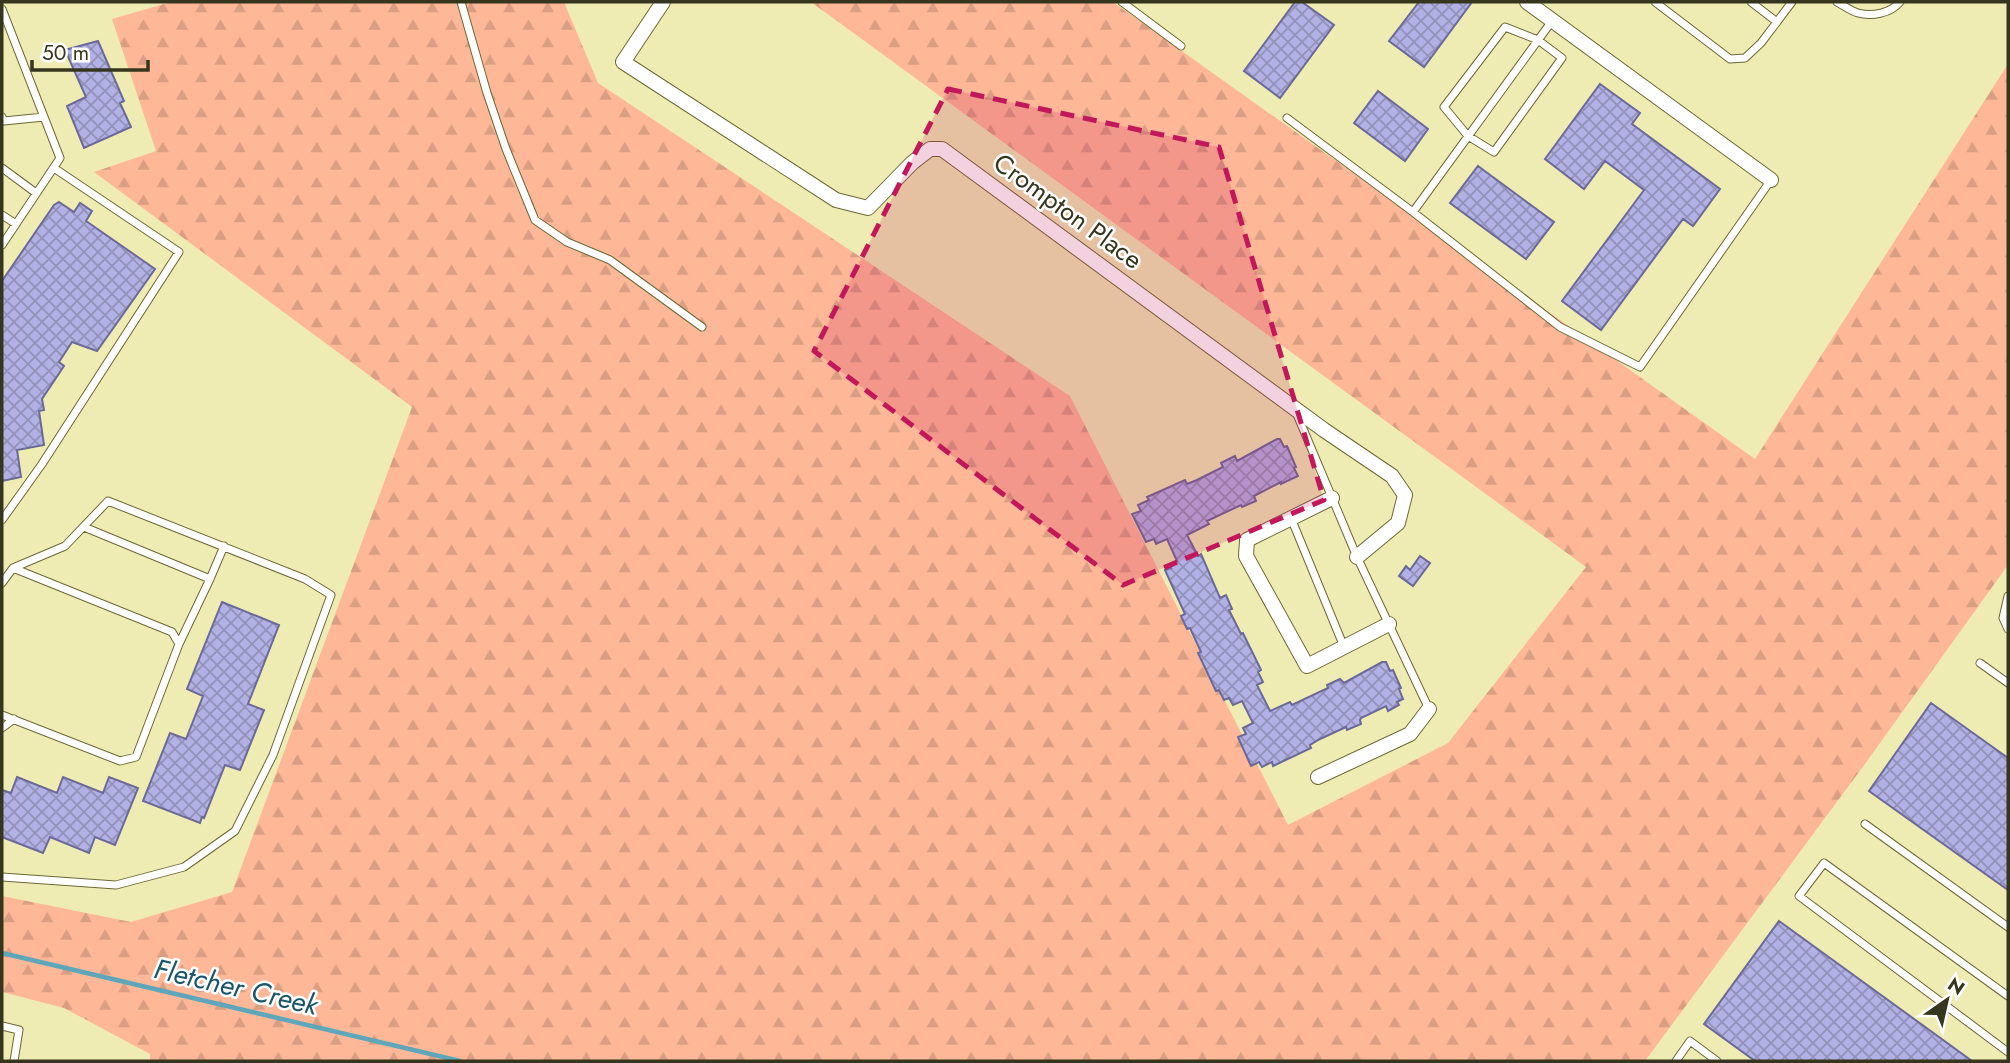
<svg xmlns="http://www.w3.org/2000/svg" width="2010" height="1063" font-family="Jost,sans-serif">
  <defs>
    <pattern id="forest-firs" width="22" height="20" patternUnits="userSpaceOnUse" patternTransform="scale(1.75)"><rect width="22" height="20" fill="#feb797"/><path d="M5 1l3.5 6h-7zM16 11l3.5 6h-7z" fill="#da9e82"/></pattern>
    <pattern id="building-cross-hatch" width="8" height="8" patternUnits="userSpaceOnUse" patternTransform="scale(1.75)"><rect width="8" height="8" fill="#b2b1e5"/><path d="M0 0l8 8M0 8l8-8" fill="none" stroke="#9291b9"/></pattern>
  </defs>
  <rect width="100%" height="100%" fill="#efecb3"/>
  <path fill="url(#forest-firs)" d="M171 2H564L598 83 1070 396 1288 825 1448 743 1586 567 811 2H1113L1755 459 2008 64V565L1862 768 1645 1061H150V1054L64 1008 2 992V896L131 922 232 892 412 407 94 172 156 151 112 19Z"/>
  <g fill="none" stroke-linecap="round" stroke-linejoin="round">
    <path stroke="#5ea6ba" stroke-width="4.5" d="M2 953 460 1061"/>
  </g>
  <path fill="url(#building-cross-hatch)" stroke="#6a6998" stroke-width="2" d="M1295 2H1302L1334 25 1280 98 1244 71Z
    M1419 2H1472L1424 67 1389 41Z
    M98 41 124 101 120 103 131 127 84 148 67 106 86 97 65 50Z
    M1600 84 1640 113 1632 124 1720 189 1693 226 1683 219 1601 330 1562 301 1644 190 1605 161 1584 189 1545 159Z
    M1378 91 1428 129 1405 161 1354 123Z
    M1478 166 1554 222 1526 259 1450 203Z
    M59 202 74 212 80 203 92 211 86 221 155 269 97 351 72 342 59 362 64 366 42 399 44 410 39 411 44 445 17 450 21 477 2 481V281L54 205Z
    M1277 439H1280L1284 447 1287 446 1296 467 1294 468 1298 476 1281 484V482L1254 496 1256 501 1242 507 1241 505 1207 521 1209 524 1187 535 1198 556 1201 554 1220 598 1226 595 1232 609 1229 610 1241 634 1243 633 1261 670 1258 672 1263 682 1257 685 1270 711 1290 702 1292 705 1328 688 1327 685 1340 679 1344 683 1382 662H1386L1390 671 1393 670 1401 688 1399 689 1403 699 1397 702 1399 705 1388 711 1386 706 1361 718 1360 720 1361 724 1347 730 1346 727 1320 739 1310 745 1311 748 1273 766 1272 762 1262 767 1259 762 1251 766 1238 737 1246 734 1243 728 1253 723 1242 701 1233 705 1229 698 1224 700 1219 690 1216 691 1198 653 1201 652 1190 628 1187 629 1181 616 1185 614 1165 570 1171 568 1169 565 1177 561 1167 539 1156 544 1154 539 1146 542 1132 514 1141 511 1138 505 1149 500 1147 497 1185 480 1187 484 1197 480 1223 467 1221 463 1235 456 1237 461Z
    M1420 556 1430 563 1413 586 1399 576 1406 566 1410 570Z
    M222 602 279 625 248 704 264 710 240 770 225 765 204 818 202 817 200 823 143 801 170 733 186 739 203 696 187 689Z
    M1931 703 2008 758V890L1869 791Z
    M17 777 57 793 63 777 103 793 109 777 138 788 115 845 95 837 89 853 50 837 43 853 2 837V790L11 793Z
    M1779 921 1972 1061H1755L1704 1024Z"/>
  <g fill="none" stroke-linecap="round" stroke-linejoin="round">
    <g stroke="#6c6834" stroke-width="9">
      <path id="service" d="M461 2 487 93 506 149 535 220 567 242 610 260 702 327
        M1122 2 1181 46
        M1655 2 1730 59 1745 58 1761 43 1792 2
        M1751 2 1777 22
        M1837 2C1843 5 1851 11 1858 13 1872 17 1891 13 1900 2
        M2 9 60 158 2 245
        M1505 27 1538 40 1562 58 1494 152 1468 136 1444 107Z
        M2 117 4 121 44 117
        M1287 118 1413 212 1552 21
        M2 168 36 193
        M1413 212 1560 327 1640 367 1771 180
        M2 215 16 224
        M1296 412 1357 557 1429 709
        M1291 518 1344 647
        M2 520 42 464 179 252 54 168
        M84 527 210 579 224 546
        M2 583 13 568 65 546 108 501 305 579 331 595 273 755 235 831 184 867 116 885 2 877
        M2008 596 2003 618 2008 629
        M179 644 210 579
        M1980 663 2008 683
        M2 715 120 761 136 757 179 644 172 632 13 568
        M2 728 14 719
        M1865 824 2008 927
        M2008 996 1824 863 1799 896 2008 1052
        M2 1026 19 1030 14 1061
        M1676 1061 1690 1041 1717 1061"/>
    </g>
    <g stroke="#6c6834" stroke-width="16">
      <path id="minor" d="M663 2 623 62 836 200 868 208 912 163 930 149H942L1324 430 1392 476 1405 495 1398 523 1357 557
        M1527 2 1771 180
        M1332 498 1247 540 1246 556 1307 666 1389 624
        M1318 777 1410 734 1429 709"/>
    </g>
    <use href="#service" stroke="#fff" stroke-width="7"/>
    <use href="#minor" stroke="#fff" stroke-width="14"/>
  </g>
  <path fill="#c2185b" fill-opacity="0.2" stroke="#c2185b" stroke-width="5" stroke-dasharray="14 9" stroke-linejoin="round" d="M948 89 1219 147 1324 500 1123 585 814 351Z"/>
  <g text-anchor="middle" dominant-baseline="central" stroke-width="5" stroke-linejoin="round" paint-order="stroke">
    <g font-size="26" fill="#36351e" stroke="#fff">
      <text transform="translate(1068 211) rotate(36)">Crompton Place</text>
    </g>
    <g font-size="28" font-style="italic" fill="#1a5569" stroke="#fff">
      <text transform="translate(236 987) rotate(13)">Fletcher Creek</text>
    </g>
  </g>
  <rect width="2010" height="1063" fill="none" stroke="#36351e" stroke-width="7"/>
  <g transform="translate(1947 1000) rotate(34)" stroke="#ffffff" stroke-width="5" paint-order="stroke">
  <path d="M0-5L12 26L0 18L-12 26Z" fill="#36351e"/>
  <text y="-10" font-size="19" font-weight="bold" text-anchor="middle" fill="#36351e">N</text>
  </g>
  <path d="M32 60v10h116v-10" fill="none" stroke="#36351e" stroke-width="3.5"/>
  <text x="42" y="60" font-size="21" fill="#36351e" stroke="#ffffff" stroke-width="5" paint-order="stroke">50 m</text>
</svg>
